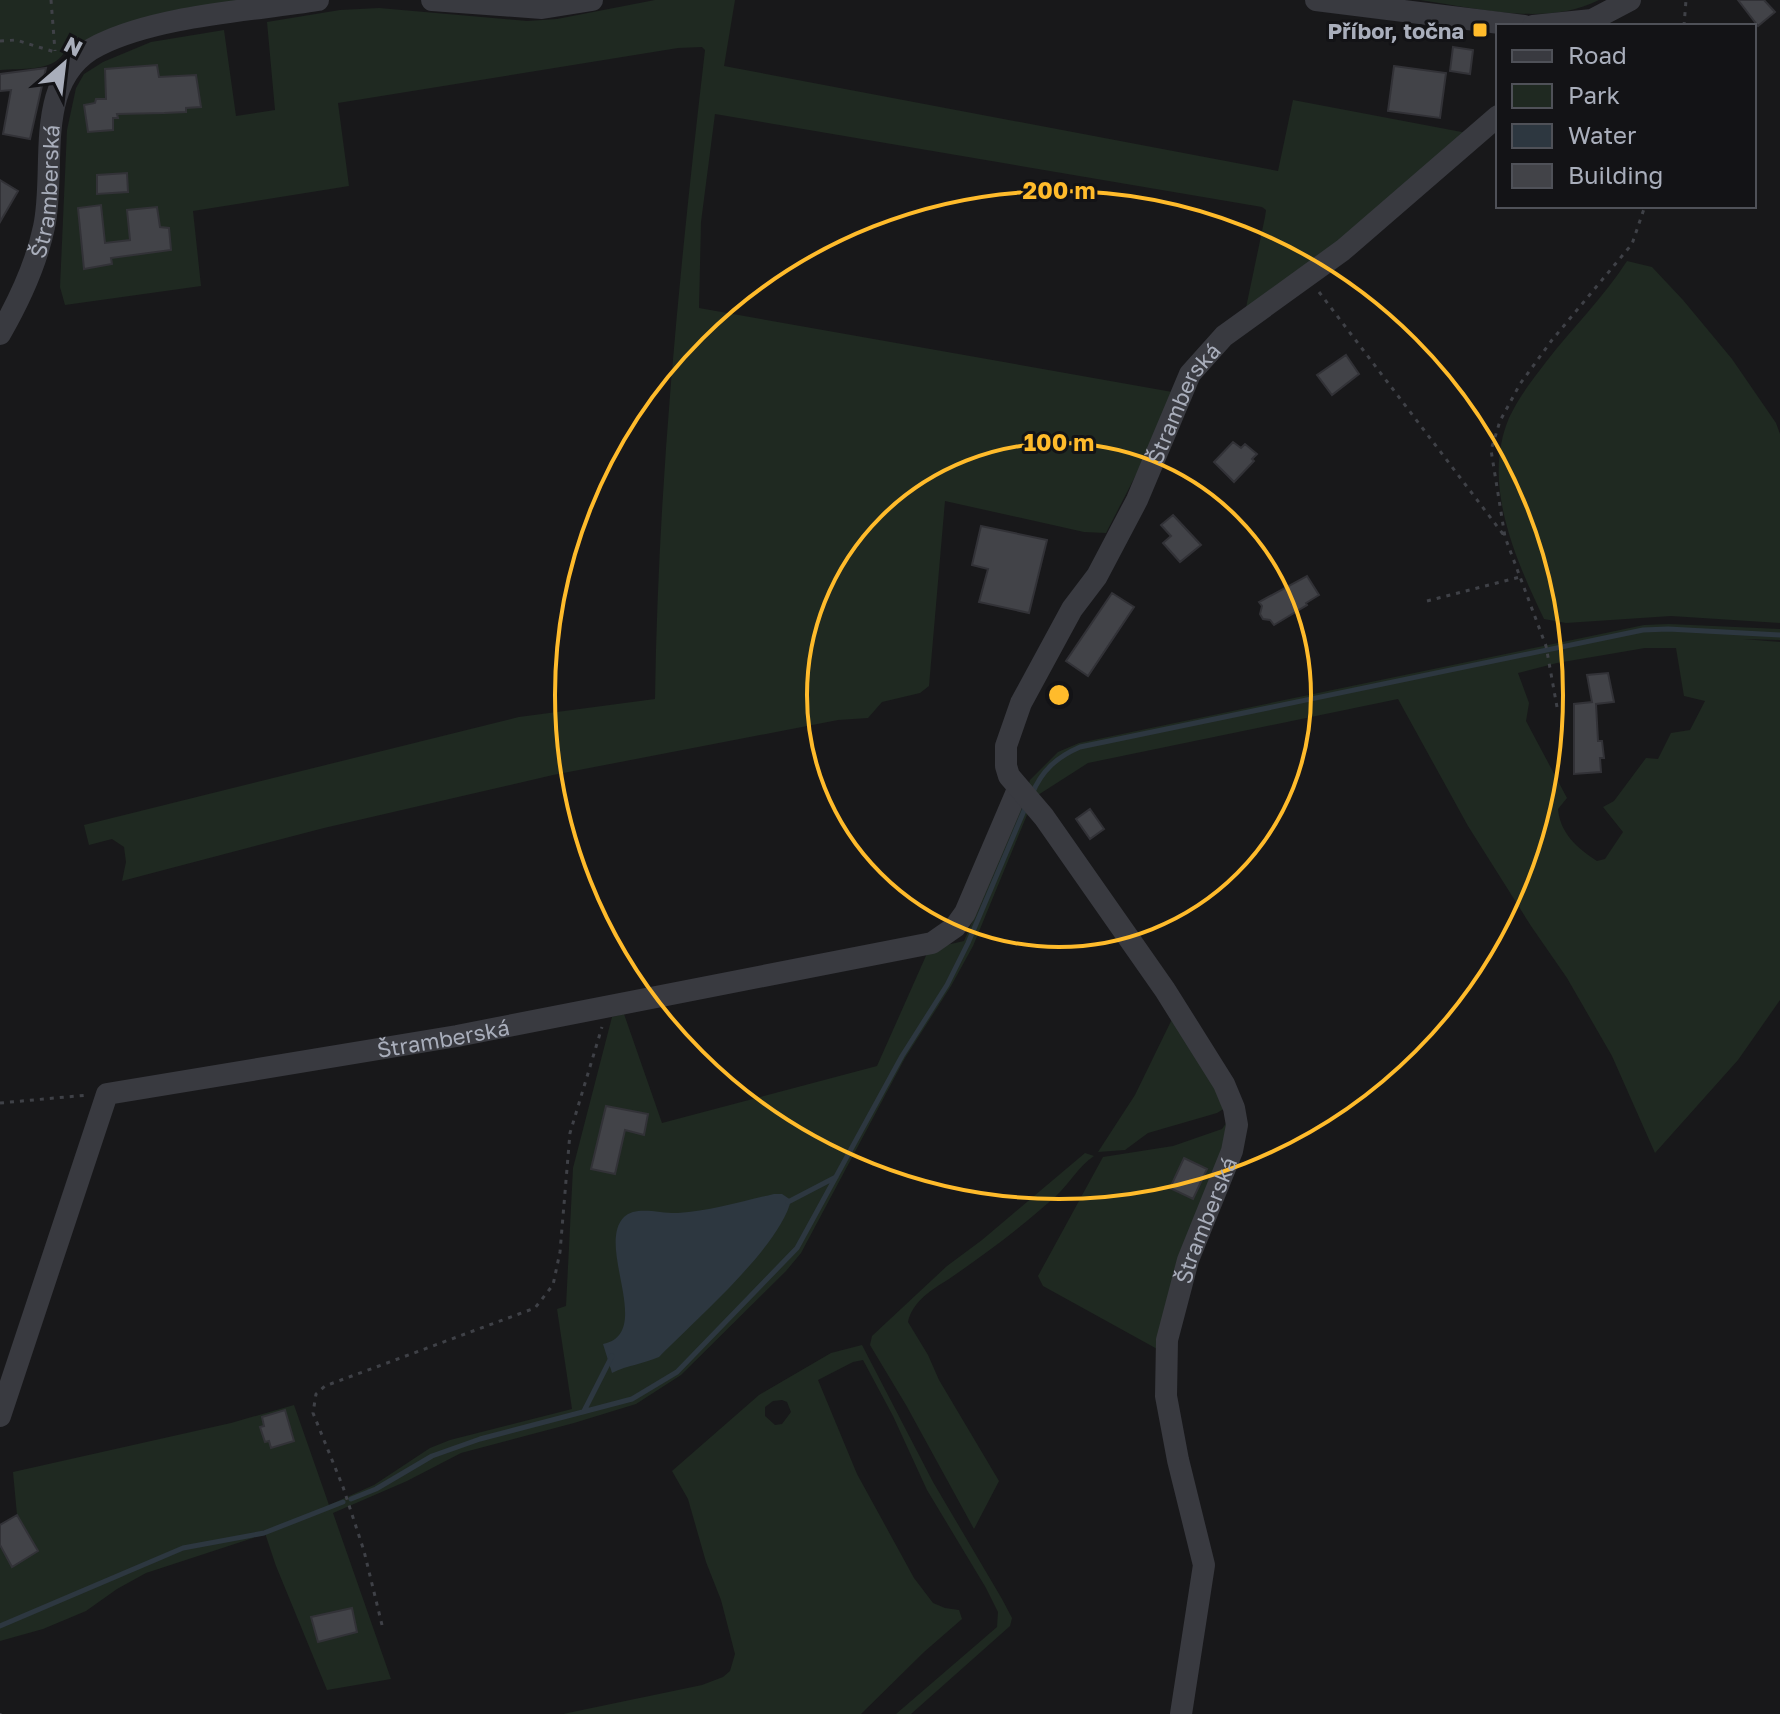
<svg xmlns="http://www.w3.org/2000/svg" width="1780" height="1714" font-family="'Golos Text',sans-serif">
  <rect width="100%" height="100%" fill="#18181a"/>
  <path fill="#1f2921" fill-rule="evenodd" d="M0 0H240L72 54 64 53C52 72 21 68 0 70Z
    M655 0H735L724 66 1278 171 1293 100 1467 133 1243 322 1265 217 1266 210 1262 207 715 114 701 222 699 308 1178 393 1106 533 1084 532 945 501 929 686 920 693 882 702 868 718 838 720 553 775 324 828 122 881 126 862 124 847 112 839 89 845 84 825 519 717 655 699C658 482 680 265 705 50L702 47 678 48 338 103 349 186 193 211 201 286 65 305 60 287 67 130 76 88 84 74 103 62 151 42 224 30 236 116 275 110 267 22 340 10 379 8 527 21 557 19Z
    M1420 0H1599C1546 27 1477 8 1420 0Z
    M1627 261 1652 267 1683 300 1732 359 1776 423 1780 434V623L1671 616 1566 623 1544 619C1516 560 1481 484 1509 418 1518 398 1533 379 1546 362 1573 327 1604 297 1627 261Z
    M1669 624 1780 629V640L1743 639 1780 642V1000L1738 1060 1655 1153 1612 1056 1567 978 1531 926 1468 826 1398 699 1088 763 1038 795 1029 810 973 946 951 986 905 1058 801 1253 786 1271 681 1375 636 1404 574 1423 461 1453 407 1481 333 1513 391 1679 327 1690 276 1566 264 1530 253 1538 146 1573 117 1589 86 1611 43 1629 0 1641V1525L17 1515 13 1472 231 1423 294 1405 329 1505 374 1485 430 1448 450 1440 572 1409 557 1309 566 1306 573 1168 612 1017 624 1014 662 1123 877 1066 929 949 964 941 1023 804 1030 780 1058 752 1079 743 1644 625ZM1645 648H1676L1684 696 1705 701 1690 730 1671 733 1658 759 1646 758 1614 801 1603 807 1623 832 1605 859 1597 861C1577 848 1560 833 1558 809L1567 798 1526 721 1529 703 1518 673 1557 663Z
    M1173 1017 1222 1098 1225 1108 1217 1113 1148 1133 1125 1150 1098 1152 1135 1095Z
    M1229 1119 1232 1135 1159 1350 1043 1286 1038 1276 1103 1157 1173 1146 1222 1129Z
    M1085 1153 1094 1156C1078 1167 1070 1183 1056 1196 1023 1226 985 1254 949 1279 932 1289 912 1302 908 1322L928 1355 939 1380 999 1481 974 1529 906 1405 870 1345 872 1336 947 1266 982 1240Z
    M862 1345 933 1482 1002 1599 1012 1618 1010 1626 911 1714H896L997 1627 998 1612 986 1588 927 1490 893 1416 863 1360 853 1362 818 1380 857 1474 914 1578 933 1603 945 1608 959 1610 962 1619 924 1652 861 1714H563L702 1685 723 1677 730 1671 735 1654 721 1600 706 1562 688 1499 672 1471 759 1395 831 1353ZM782 1400 787 1402 791 1412 782 1424 775 1425 765 1416V1407L773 1401Z"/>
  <path fill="#2d3740" d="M774 1194H782L791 1200C780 1247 694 1321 659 1357 643 1364 628 1365 612 1373L603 1344C655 1333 595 1246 624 1217 636 1205 662 1214 678 1213 710 1211 743 1201 774 1194Z"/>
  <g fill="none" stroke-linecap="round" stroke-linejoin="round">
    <path stroke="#2d3740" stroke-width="5" d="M1032 794C1042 770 1057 757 1080 747L1643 630 1668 629 1780 635
      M788 1202 836 1177
      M584 1411 612 1356
      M351 1499 376 1489 432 1456 480 1439 632 1399 677 1372 797 1248 902 1056 947 985 968 943 1026 806
      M0 1626 183 1548 264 1533 343 1502"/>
  </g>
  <path fill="#424348" stroke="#323237" stroke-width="2" d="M1738 0H1764L1775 12 1758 26Z
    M1453 47 1473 50 1470 74 1450 71Z
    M157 65 159 77 196 75 201 107 186 108V112L164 113 117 114 118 118H113V130L88 132 84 105 95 103 96 99H106L105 69Z
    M1394 66 1446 73 1440 118 1388 111Z
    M46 68 30 139 3 134 11 90 0 91V74Z
    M127 173 128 192 97 194V175Z
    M0 180 18 191 0 222Z
    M101 205 105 243 130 240 127 210 157 207 160 227 169 228 171 250 111 258 112 264 84 269 78 208Z
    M1346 355 1359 374 1332 395 1317 375Z
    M1233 442 1241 448 1245 444 1257 454 1252 459 1254 461 1234 482 1214 462Z
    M1173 515 1201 545 1180 562 1163 543 1171 536 1161 525Z
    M981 526 1047 540 1029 613 979 602 988 569 972 565Z
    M1307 576 1319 595 1306 603 1307 605 1274 625 1270 620 1263 619 1260 614 1262 606 1259 602Z
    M1112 593 1134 607 1088 676 1066 661Z
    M1608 673 1614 702 1596 704 1598 741H1602L1604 758H1600L1601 772 1574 774V704L1592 702 1587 675Z
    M1090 809 1104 829 1090 839 1076 819Z
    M606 1106 648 1114 644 1135 625 1130 615 1174 591 1169Z
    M1184 1158 1207 1169 1193 1199 1170 1188Z
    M285 1410 294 1441 271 1448 269 1441 265 1442 260 1427 264 1426 262 1417Z
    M17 1515 38 1551 12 1567 0 1545V1525Z
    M352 1608 357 1632 318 1642 311 1617Z"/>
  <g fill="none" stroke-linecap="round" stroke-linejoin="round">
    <path stroke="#3f4147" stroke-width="3" stroke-dasharray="4 6" stroke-linecap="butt" d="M51 0 55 51
      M1684 26 1686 0
      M0 41 16 40 58 53
      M1319 292 1503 534
      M1427 601 1520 577
      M1557 707 1546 646 1505 537 1491 450 1500 421 1520 384 1552 340 1632 244 1645 206
      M0 1103 88 1095
      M382 1625 364 1551 343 1487 313 1413 316 1394 325 1386 535 1308 553 1285 560 1252 570 1133 602 1027
      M0 1713V1714"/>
    <g stroke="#393a40" stroke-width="22">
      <path d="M432 0 542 8 592 0"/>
      <path d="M1316 0 1524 26"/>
      <path d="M1533 26 1592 20 1630 0"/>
      <path id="s1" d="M0 334C19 301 36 265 44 227 57 168 31 78 99 45 160 15 251 11 318 0"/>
      <path id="s2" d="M0 1416 107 1094 457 1036 932 943 955 927 965 913 1018 789"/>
      <path id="s3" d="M1181 1714 1204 1565 1178 1460 1166 1396 1167 1340 1188 1260 1232 1151 1237 1125 1234 1108 1224 1084 1165 990 1044 817 1009 776 1006 766V746L1021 703 1072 609 1097 576 1137 500 1190 374 1224 336 1343 250 1498 116"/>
    </g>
  </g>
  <g fill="none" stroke="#ffbb2b" stroke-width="4">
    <circle cx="1059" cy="695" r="252"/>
    <circle cx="1059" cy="695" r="504"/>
  </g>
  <rect fill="#ffbb2b" stroke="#131316" stroke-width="3" x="1472" y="22" width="16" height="16" rx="4"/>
  <g text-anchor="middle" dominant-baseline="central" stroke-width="6" stroke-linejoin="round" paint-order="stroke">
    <g font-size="22" font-weight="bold" fill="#a9aebb" stroke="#131316" text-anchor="end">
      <text x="1464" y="30">Příbor, točna</text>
    </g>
    <g font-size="22" fill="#a9aebb" stroke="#131316">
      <text stroke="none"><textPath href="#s1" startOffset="152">Štramberská</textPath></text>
      <text stroke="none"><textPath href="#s3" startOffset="1444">Štramberská</textPath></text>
      <text stroke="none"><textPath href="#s2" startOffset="680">Štramberská</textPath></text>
      <text stroke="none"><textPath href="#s3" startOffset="506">Štramberská</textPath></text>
    </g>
  </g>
  <circle cx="1059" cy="695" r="12" fill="#ffbb2b" stroke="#131316" stroke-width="4"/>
  <g font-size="24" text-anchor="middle" font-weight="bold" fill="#ffbb2b" stroke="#131316" stroke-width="6" stroke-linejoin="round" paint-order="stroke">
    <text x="1059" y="199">200 m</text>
    <text x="1059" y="451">100 m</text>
  </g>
  <rect x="1496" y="24" width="260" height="184" fill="#131316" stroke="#4f5158" stroke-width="2"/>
  <rect x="1512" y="50" width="40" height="12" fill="#393a40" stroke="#4f5158" stroke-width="2"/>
  <text x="1568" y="64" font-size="24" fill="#a9aebb">Road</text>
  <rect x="1512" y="84" width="40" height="24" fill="#1f2921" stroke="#4f5158" stroke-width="2"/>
  <text x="1568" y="104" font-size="24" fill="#a9aebb">Park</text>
  <rect x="1512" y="124" width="40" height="24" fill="#2d3740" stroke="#4f5158" stroke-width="2"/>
  <text x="1568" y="144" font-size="24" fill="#a9aebb">Water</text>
  <rect x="1512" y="164" width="40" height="24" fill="#424348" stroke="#4f5158" stroke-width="2"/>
  <text x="1568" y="184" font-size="24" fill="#a9aebb">Building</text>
  <g transform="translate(64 64) rotate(28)" stroke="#131316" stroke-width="6" paint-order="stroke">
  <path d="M0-6L14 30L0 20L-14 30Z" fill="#a9aebb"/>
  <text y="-12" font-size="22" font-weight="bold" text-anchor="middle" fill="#a9aebb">N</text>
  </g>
</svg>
